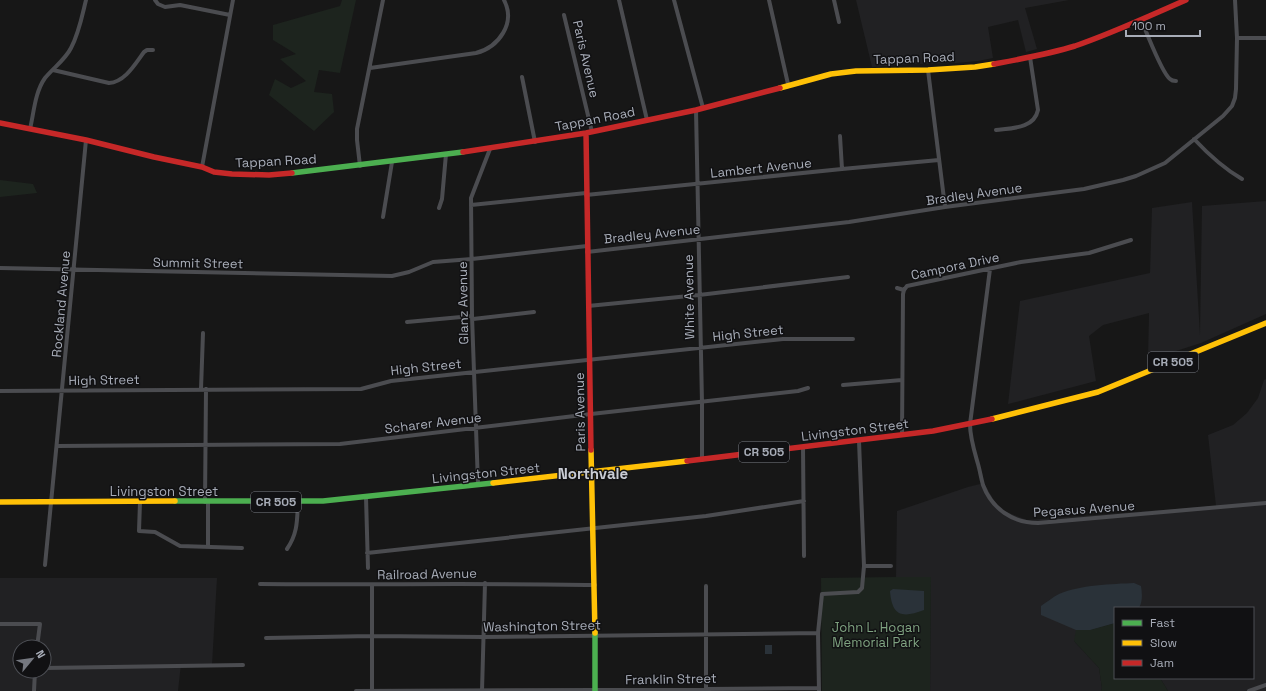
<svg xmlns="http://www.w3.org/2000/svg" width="1266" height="691" font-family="'Space Grotesk',sans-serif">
  <rect width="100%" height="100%" fill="#171717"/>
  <path fill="#212123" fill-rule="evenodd" d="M856 0H1069L1025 8 1037 49 1026 52 1018 20 988 27 993 58 978 61 956 63 911 64 872 67Z
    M1266 201V314L1201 343 1148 360 1149 313 1103 325 1089 336 1096 381 1008 404 1020 301 1150 273 1152 208 1192 202 1200 335 1202 206Z
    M1266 379V691H1168L1160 678H1253V608H1115V623L1090 630 1074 641 1099 668 1102 688 1101 691H930L931 578 896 577 897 511 968 487 984 483 999 509 1027 520 1216 506 1208 435 1233 425 1247 413 1258 398 1264 380Z
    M0 578H217L212 665 181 664 178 691H0ZM20 647H44V671H20Z"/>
  <path fill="#1d241e" d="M342 0H356L340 73 319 70 314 92 332 94 334 112 314 131 269 95 275 79 291 88 306 81 280 59 296 54 273 40V25L340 6Z
    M0 180 33 184 37 193 0 197Z
    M896 577H931L930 691H822L821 578Z
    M1115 623V678H1160L1168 691H1101L1102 688 1099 668 1074 641 1076 630H1090Z"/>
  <path fill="#2a3239" d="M1134 583 1141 586C1142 593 1143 601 1139 608H1115V623L1090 630H1076L1041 615V606C1047 602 1053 597 1059 594 1079 585 1113 584 1134 583Z
    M893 589 924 591V610C903 618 892 617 890 591Z
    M765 645H772V654H765Z"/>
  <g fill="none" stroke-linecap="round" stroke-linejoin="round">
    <path stroke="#4b4c50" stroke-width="4" d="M155 0 158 4 165 7 180 5 230 15
      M619 0 647 120
      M674 0 703 108
      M769 0 788 84
      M834 0 839 22
      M564 15 592 132
      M1141 20C1147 32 1161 72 1170 79 1172 81 1173 81 1176 81
      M1237 38H1266
      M370 68 476 53C499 47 516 23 504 0
      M53 70 109 83C125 82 135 64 144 52L147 50H153
      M928 70 945 207
      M522 77 535 142
      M696 110 702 403V460
      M30 129C34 112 35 92 45 78 54 67 65 60 71 48 79 33 82 16 86 0
      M996 130C1011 128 1034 129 1038 110L1030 57
      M840 136 842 169
      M1194 139C1209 155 1223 168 1242 179
      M360 166 357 140V129L383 0
      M202 167 233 0
      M586 195 842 169 939 160
      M471 205 586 193
      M439 208 442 199 446 154
      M383 217 392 162
      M587 252 849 222 945 207 1084 189 1123 180 1136 176 1165 163 1223 116 1232 106 1235 98 1236 89 1237 38 1235 0
      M0 268 392 276 409 272 433 262 472 259 587 246
      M990 269 970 424C970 438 974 450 978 464 980 471 981 478 983 485 992 509 1013 523 1038 523L1266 503
      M897 288 904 290
      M588 306 699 295 848 277
      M473 319 534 312
      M407 322 472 316
      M843 385 902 380
      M201 389 203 333
      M0 391 361 389 391 381 783 339H853
      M902 435 903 294 904 290 907 286 1021 262 1089 253 1131 240
      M859 441 864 566H891
      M57 446 340 444 591 414 798 391 808 388
      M803 447 804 556
      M478 484 472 316 471 198 490 149
      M366 497 368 568
      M140 502 139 531 155 532 180 546 242 548
      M205 502 206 389
      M208 502V547
      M287 549C298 533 297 520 298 502
      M367 553 706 516 804 501
      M45 565 86 140
      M260 584C372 585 483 583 595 585
      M0 624H40L37 647
      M266 638 371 636 483 637 818 633
      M44 668 243 665
      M706 690V586
      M34 691 35 671
      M356 691 595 690 819 688
      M372 691V585
      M482 691 485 583
      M819 691 818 633 822 594 858 592 862 588 864 566
      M1249 691 1266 685"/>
    <path stroke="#4caf50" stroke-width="5.5" d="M292 173 463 152
      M175 501H323L493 483
      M595 633V691"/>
    <path stroke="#ffc107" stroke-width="5.5" d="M780 88 831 74 856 71 928 70 975 67 994 64
      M992 419 1098 392 1266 323
      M591 450 595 633
      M493 483 687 461
      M0 502 175 501"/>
    <path stroke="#c62828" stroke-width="5.5" d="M994 64C1021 59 1049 54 1075 46 1113 33 1149 16 1186 0
      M0 123 86 140 154 157 202 167 214 172 232 174 269 175 292 173
      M586 133 591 450
      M463 152 586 133 696 110 780 88
      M687 461 933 431 992 419"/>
  </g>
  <g text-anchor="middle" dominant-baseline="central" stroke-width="3" stroke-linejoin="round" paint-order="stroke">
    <g fill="#111113" stroke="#7b7e86" stroke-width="1">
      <rect x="1148" y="352" width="50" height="20" rx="3"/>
      <rect x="739" y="442" width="50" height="20" rx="3"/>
      <rect x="251" y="492" width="50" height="20" rx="3"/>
    </g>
    <g font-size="12" font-weight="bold" fill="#a8adb8">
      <text x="1173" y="362">CR 505</text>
      <text x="764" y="452">CR 505</text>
      <text x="276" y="502">CR 505</text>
    </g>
    <g font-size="13" fill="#a8adb8" stroke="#111113">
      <text transform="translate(914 58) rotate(-2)">Tappan Road</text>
      <text transform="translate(586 59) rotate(77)">Paris Avenue</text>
      <text transform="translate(595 119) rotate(-11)">Tappan Road</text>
      <text transform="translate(276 161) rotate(-3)">Tappan Road</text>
      <text transform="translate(761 168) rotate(-6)">Lambert Avenue</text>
      <text transform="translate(974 194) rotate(-8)">Bradley Avenue</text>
      <text transform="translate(652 234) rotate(-6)">Bradley Avenue</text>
      <text transform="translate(198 263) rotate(1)">Summit Street</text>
      <text transform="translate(955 266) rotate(-12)">Campora Drive</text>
      <text transform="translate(689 297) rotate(-91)">White Avenue</text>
      <text transform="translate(463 303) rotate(-91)">Glanz Avenue</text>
      <text transform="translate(61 304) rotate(-85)">Rockland Avenue</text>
      <text transform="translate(748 333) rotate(-6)">High Street</text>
      <text transform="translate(426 367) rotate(-6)">High Street</text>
      <text transform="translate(104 380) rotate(-1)">High Street</text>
      <text transform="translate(580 412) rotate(-91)">Paris Avenue</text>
      <text transform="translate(433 423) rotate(-7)">Scharer Avenue</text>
      <text transform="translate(855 430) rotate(-7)">Livingston Street</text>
      <text transform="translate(486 473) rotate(-6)">Livingston Street</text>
      <text x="164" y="491">Livingston Street</text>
      <text transform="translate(1084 509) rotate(-4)">Pegasus Avenue</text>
      <text transform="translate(427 574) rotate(-1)">Railroad Avenue</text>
      <text transform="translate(542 626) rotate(-1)">Washington Street</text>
      <text transform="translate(671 679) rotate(-1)">Franklin Street</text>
    </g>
    <g font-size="13" fill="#7fa381" stroke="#111113">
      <text x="876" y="627">John L. Hogan<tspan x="876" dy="15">Memorial Park</tspan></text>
    </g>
    <g font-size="15" font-weight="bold" fill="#c9ccd4" stroke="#111113">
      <text x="593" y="473">Northvale</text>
    </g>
  </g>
  <rect x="1114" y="607" width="140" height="72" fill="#111113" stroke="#4d4f55"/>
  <rect x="1122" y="620" width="20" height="6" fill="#4caf50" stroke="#4d4f55"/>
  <text x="1150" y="627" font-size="12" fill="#a8adb8">Fast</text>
  <rect x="1122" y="640" width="20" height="6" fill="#ffc107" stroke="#4d4f55"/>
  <text x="1150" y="647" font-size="12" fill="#a8adb8">Slow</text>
  <rect x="1122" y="660" width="20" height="6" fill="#c62828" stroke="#4d4f55"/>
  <text x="1150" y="667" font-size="12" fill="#a8adb8">Jam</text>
  <g transform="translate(32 659) rotate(61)"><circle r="19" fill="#111113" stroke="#4d4f55"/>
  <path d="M0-3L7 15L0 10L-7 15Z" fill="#757880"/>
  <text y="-6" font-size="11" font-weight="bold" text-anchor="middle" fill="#a8adb8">N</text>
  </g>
  <path d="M1126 30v6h74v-6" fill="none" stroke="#a8adb8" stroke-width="2"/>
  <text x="1132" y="30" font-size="12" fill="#a8adb8" stroke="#111113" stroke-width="3" paint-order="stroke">100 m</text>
</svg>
